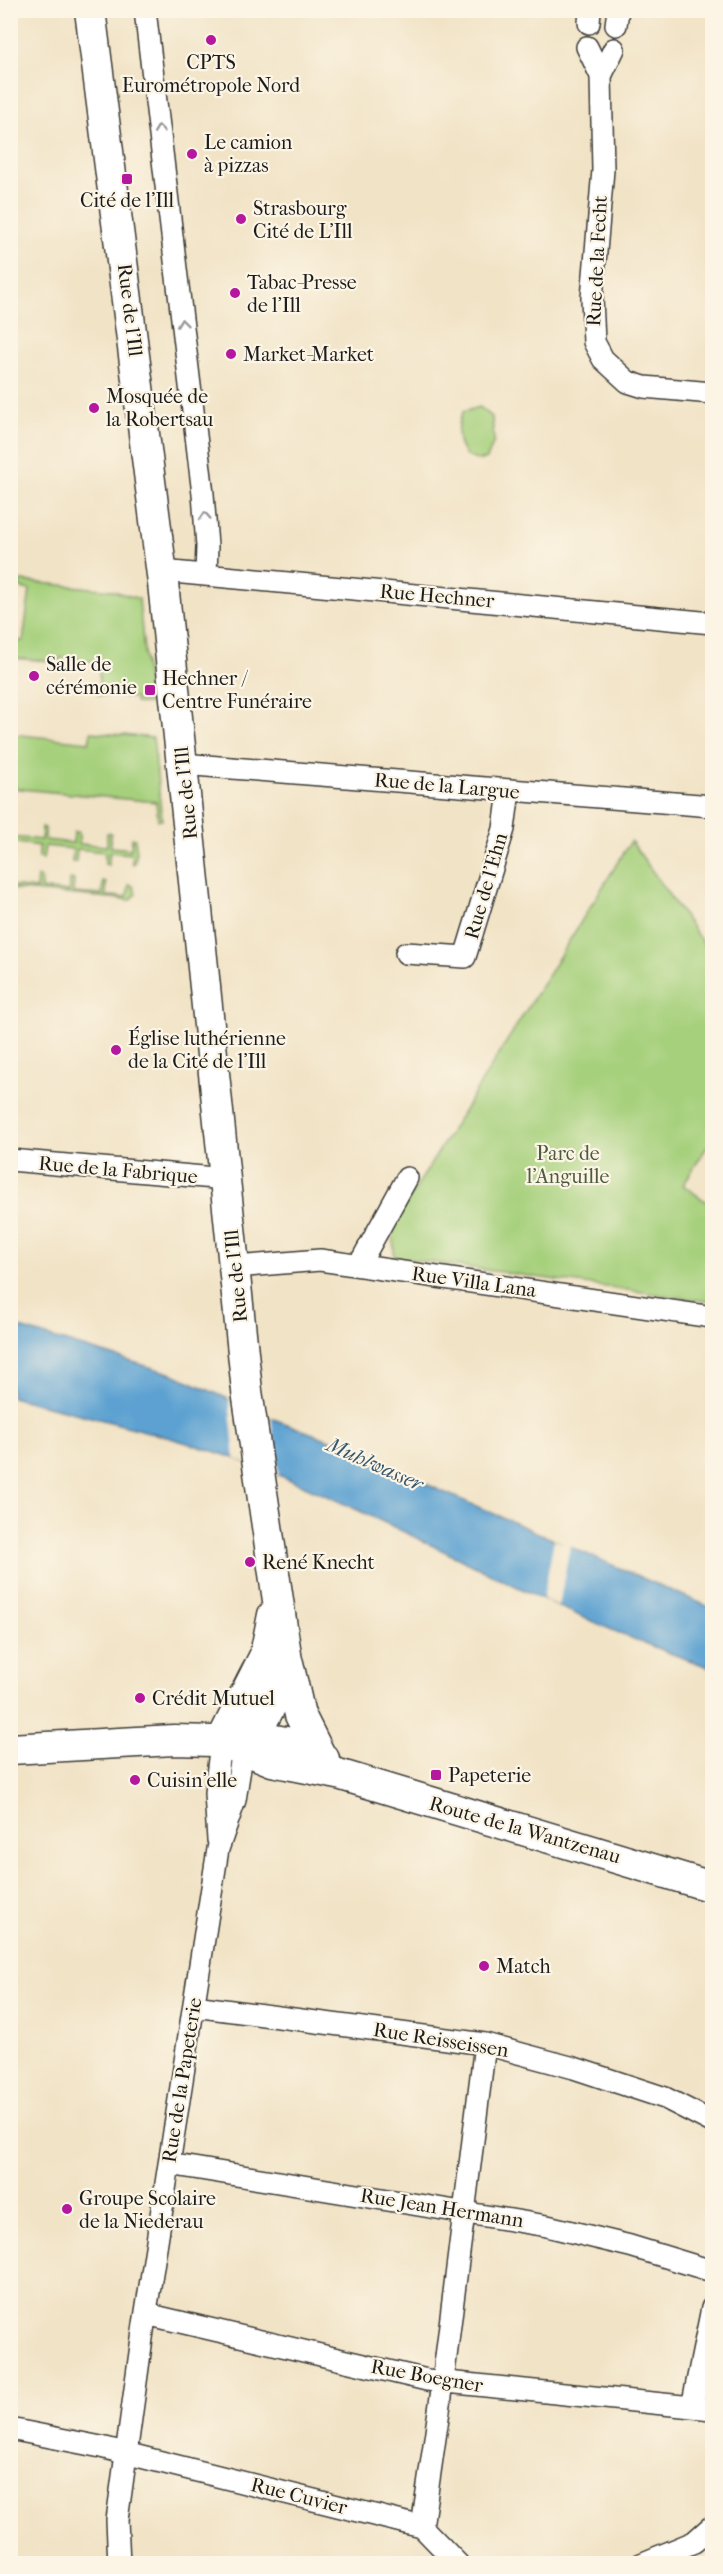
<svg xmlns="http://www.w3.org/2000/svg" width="723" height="2574" font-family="'IM FELL French Canon',serif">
  <rect width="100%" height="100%" fill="#fcf5e5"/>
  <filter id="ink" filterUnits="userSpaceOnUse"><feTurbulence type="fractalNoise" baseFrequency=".0167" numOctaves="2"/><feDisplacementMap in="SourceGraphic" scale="12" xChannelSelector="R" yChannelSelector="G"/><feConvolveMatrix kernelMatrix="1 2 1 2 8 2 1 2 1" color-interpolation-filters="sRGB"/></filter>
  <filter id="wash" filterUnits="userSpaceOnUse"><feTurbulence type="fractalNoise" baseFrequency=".008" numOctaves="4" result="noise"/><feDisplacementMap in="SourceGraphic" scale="24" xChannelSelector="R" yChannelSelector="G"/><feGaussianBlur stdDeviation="1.35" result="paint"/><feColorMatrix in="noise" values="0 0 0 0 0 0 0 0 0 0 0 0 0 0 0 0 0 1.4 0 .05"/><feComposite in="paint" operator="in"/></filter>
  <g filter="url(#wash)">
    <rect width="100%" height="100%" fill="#f1e3c6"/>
    <path fill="#a6d07c" stroke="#61764c" stroke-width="1.5" d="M712 157V242L709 238C705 210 701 184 712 157Z
      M480 407 492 417 494 441 487 459C458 466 453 432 463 412Z
      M21 581 111 590 139 599 149 704 135 703V698L98 695 100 662 60 658 59 662 11 658V641H23L30 590 16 587Z
      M91 732 153 738 162 820H158L156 802 11 788V734L89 742Z
      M42 827 45 828V840L73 843 74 832H79V844L107 846V833H111V847L131 849 132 838 135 839 137 852 134 864 132 863V854L110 852 108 865 105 864V852L77 849 76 862H72L73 849 45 846 43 859 39 858V846L11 842V837L41 840Z
      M631 841 712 956V1139L683 1185 712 1206V1302L394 1257 393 1225Z
      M37 877 41 878V889L69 892 70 879 74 880 73 893 102 895 103 882 106 883V896L127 897 129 885 133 886 136 894 131 900 11 889V886L36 889Z"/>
    <path fill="#5ba1d1" stroke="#3c5e76" stroke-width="1.5" d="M10 1325 173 1374 271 1418 348 1447 439 1490 712 1608V1668C563 1619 426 1536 281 1476 194 1440 101 1420 11 1397Z"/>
    <path fill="#f1e3c6" d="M229 1399 271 1418 279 1475 235 1459Z
      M554 1540 570 1545 559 1606 543 1599Z"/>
  </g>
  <g filter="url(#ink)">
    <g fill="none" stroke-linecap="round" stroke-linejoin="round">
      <g stroke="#3c3a36" stroke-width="24">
        <path id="minor" d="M145 10 203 494 207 546 206 575
          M589 23 590 10
          M616 25 618 10
          M587 47 601 76 603 170 592 298 594 342 603 359 628 382 644 387 712 393
          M601 76 614 49
          M162 571 712 623
          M182 764 712 806
          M406 953 465 957 504 829 509 791
          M10 1160 226 1179
          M359 1265 407 1178
          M235 1267 320 1260 712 1317
          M218 1840 215 1793 221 1742
          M194 2006 485 2044 574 2068 665 2098 712 2122
          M169 2164 547 2226 630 2246 712 2271
          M146 2314 427 2380 712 2409
          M692 2407 712 2308
          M10 2429 101 2447 422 2527 458 2564
          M422 2527 441 2397 485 2044
          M119 2564 117 2520 143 2331 218 1849 235 1800 241 1762 246 1750
          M641 2564 694 2542 712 2526"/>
      </g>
      <g stroke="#3c3a36" stroke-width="33">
        <path id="secondary" d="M90 10 163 583 247 1391 287 1661 282 1686 246 1750
          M288 1663 300 1715 320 1755
          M235 1733 286 1742 324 1759
          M221 1742 265 1655 273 1615
          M10 1749 174 1740 213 1741 243 1749 272 1761 338 1774 712 1887"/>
      </g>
      <use href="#minor" stroke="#fff" stroke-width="21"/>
      <use href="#secondary" stroke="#fff" stroke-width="30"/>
    </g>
    <defs><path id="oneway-chevron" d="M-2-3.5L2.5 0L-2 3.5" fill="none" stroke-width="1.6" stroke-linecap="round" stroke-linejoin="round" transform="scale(1.5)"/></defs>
    <g stroke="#999">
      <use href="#oneway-chevron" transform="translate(159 129) rotate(-97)"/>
      <use href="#oneway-chevron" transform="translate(182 323) rotate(-97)"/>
      <use href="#oneway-chevron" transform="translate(205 516) rotate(-94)"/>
    </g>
  </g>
  <g fill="#b5179e" stroke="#fcf5e5" stroke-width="2">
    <circle cx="211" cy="40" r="6"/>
    <circle cx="192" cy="154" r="6"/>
    <rect x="121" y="173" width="12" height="12" rx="3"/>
    <circle cx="241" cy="219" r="6"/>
    <circle cx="235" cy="293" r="6"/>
    <circle cx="231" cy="354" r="6"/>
    <circle cx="94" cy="408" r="6"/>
    <circle cx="34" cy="676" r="6"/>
    <rect x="144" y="684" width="12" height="12" rx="3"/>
    <circle cx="116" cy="1050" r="6"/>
    <circle cx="250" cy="1562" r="6"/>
    <circle cx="140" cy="1698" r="6"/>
    <rect x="430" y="1769" width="12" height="12" rx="3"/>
    <circle cx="135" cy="1780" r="6"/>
    <circle cx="484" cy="1966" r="6"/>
    <circle cx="67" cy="2209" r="6"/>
  </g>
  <g text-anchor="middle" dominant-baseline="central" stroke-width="4.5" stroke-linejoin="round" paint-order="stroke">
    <g font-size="20" fill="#1c1c1c" stroke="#fcf5e5" text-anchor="start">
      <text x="211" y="62" text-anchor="middle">CPTS<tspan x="211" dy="23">Eurométropole Nord</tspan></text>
      <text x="204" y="142">Le camion<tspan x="204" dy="23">à pizzas</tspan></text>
      <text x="127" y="200" text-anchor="middle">Cité de l'Ill</text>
      <text x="253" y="208">Strasbourg<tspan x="253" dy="23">Cité de L'Ill</tspan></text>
      <text x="247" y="282">Tabac-Presse<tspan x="247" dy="23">de l'Ill</tspan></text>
      <text x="243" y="354">Market-Market</text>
      <text x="106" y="396">Mosquée de<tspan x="106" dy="23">la Robertsau</tspan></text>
      <text x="46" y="664">Salle de<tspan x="46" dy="23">cérémonie</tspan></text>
      <text x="162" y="678">Hechner /<tspan x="162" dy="23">Centre Funéraire</tspan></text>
      <text x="128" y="1038">Église luthérienne<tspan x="128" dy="23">de la Cité de l'Ill</tspan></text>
      <text x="262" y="1562">René Knecht</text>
      <text x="152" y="1698">Crédit Mutuel</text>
      <text x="448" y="1775">Papeterie</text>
      <text x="147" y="1780">Cuisin'elle</text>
      <text x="496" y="1966">Match</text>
      <text x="79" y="2198">Groupe Scolaire<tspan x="79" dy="23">de la Niederau</tspan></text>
    </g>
    <g font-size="20" fill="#1c1c1c" stroke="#fcf5e5">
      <text transform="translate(597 261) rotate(-87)">Rue de la Fecht</text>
      <text transform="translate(130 310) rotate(83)">Rue de l'Ill</text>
      <text transform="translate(437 596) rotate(5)">Rue Hechner</text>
      <text transform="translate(447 786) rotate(5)">Rue de la Largue</text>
      <text transform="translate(186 793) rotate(-96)">Rue de l'Ill</text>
      <text transform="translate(486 886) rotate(-74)">Rue de l'Ehn</text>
      <text transform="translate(118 1170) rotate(5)">Rue de la Fabrique</text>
      <text transform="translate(236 1276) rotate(-96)">Rue de l'Ill</text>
      <text transform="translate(474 1282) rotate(8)">Rue Villa Lana</text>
      <text transform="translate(525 1830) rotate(16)">Route de la Wantzenau</text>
      <text transform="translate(441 2040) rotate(9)">Rue Reisseissen</text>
      <text transform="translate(182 2080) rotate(-81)">Rue de la Papeterie</text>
      <text transform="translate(442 2208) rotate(9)">Rue Jean Hermann</text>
      <text transform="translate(427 2376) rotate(10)">Rue Boegner</text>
      <text transform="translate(299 2496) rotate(14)">Rue Cuvier</text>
    </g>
    <g font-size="20" fill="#4c5b3e" stroke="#fcf5e5">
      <text x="568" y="1153">Parc de<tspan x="568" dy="23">l'Anguille</tspan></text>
    </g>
    <g font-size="21" font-style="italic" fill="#38586d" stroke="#fcf5e5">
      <text transform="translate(375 1464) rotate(24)">Muhlwasser</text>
    </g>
  </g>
  <rect width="723" height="2574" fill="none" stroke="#fcf5e5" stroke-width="36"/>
</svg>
